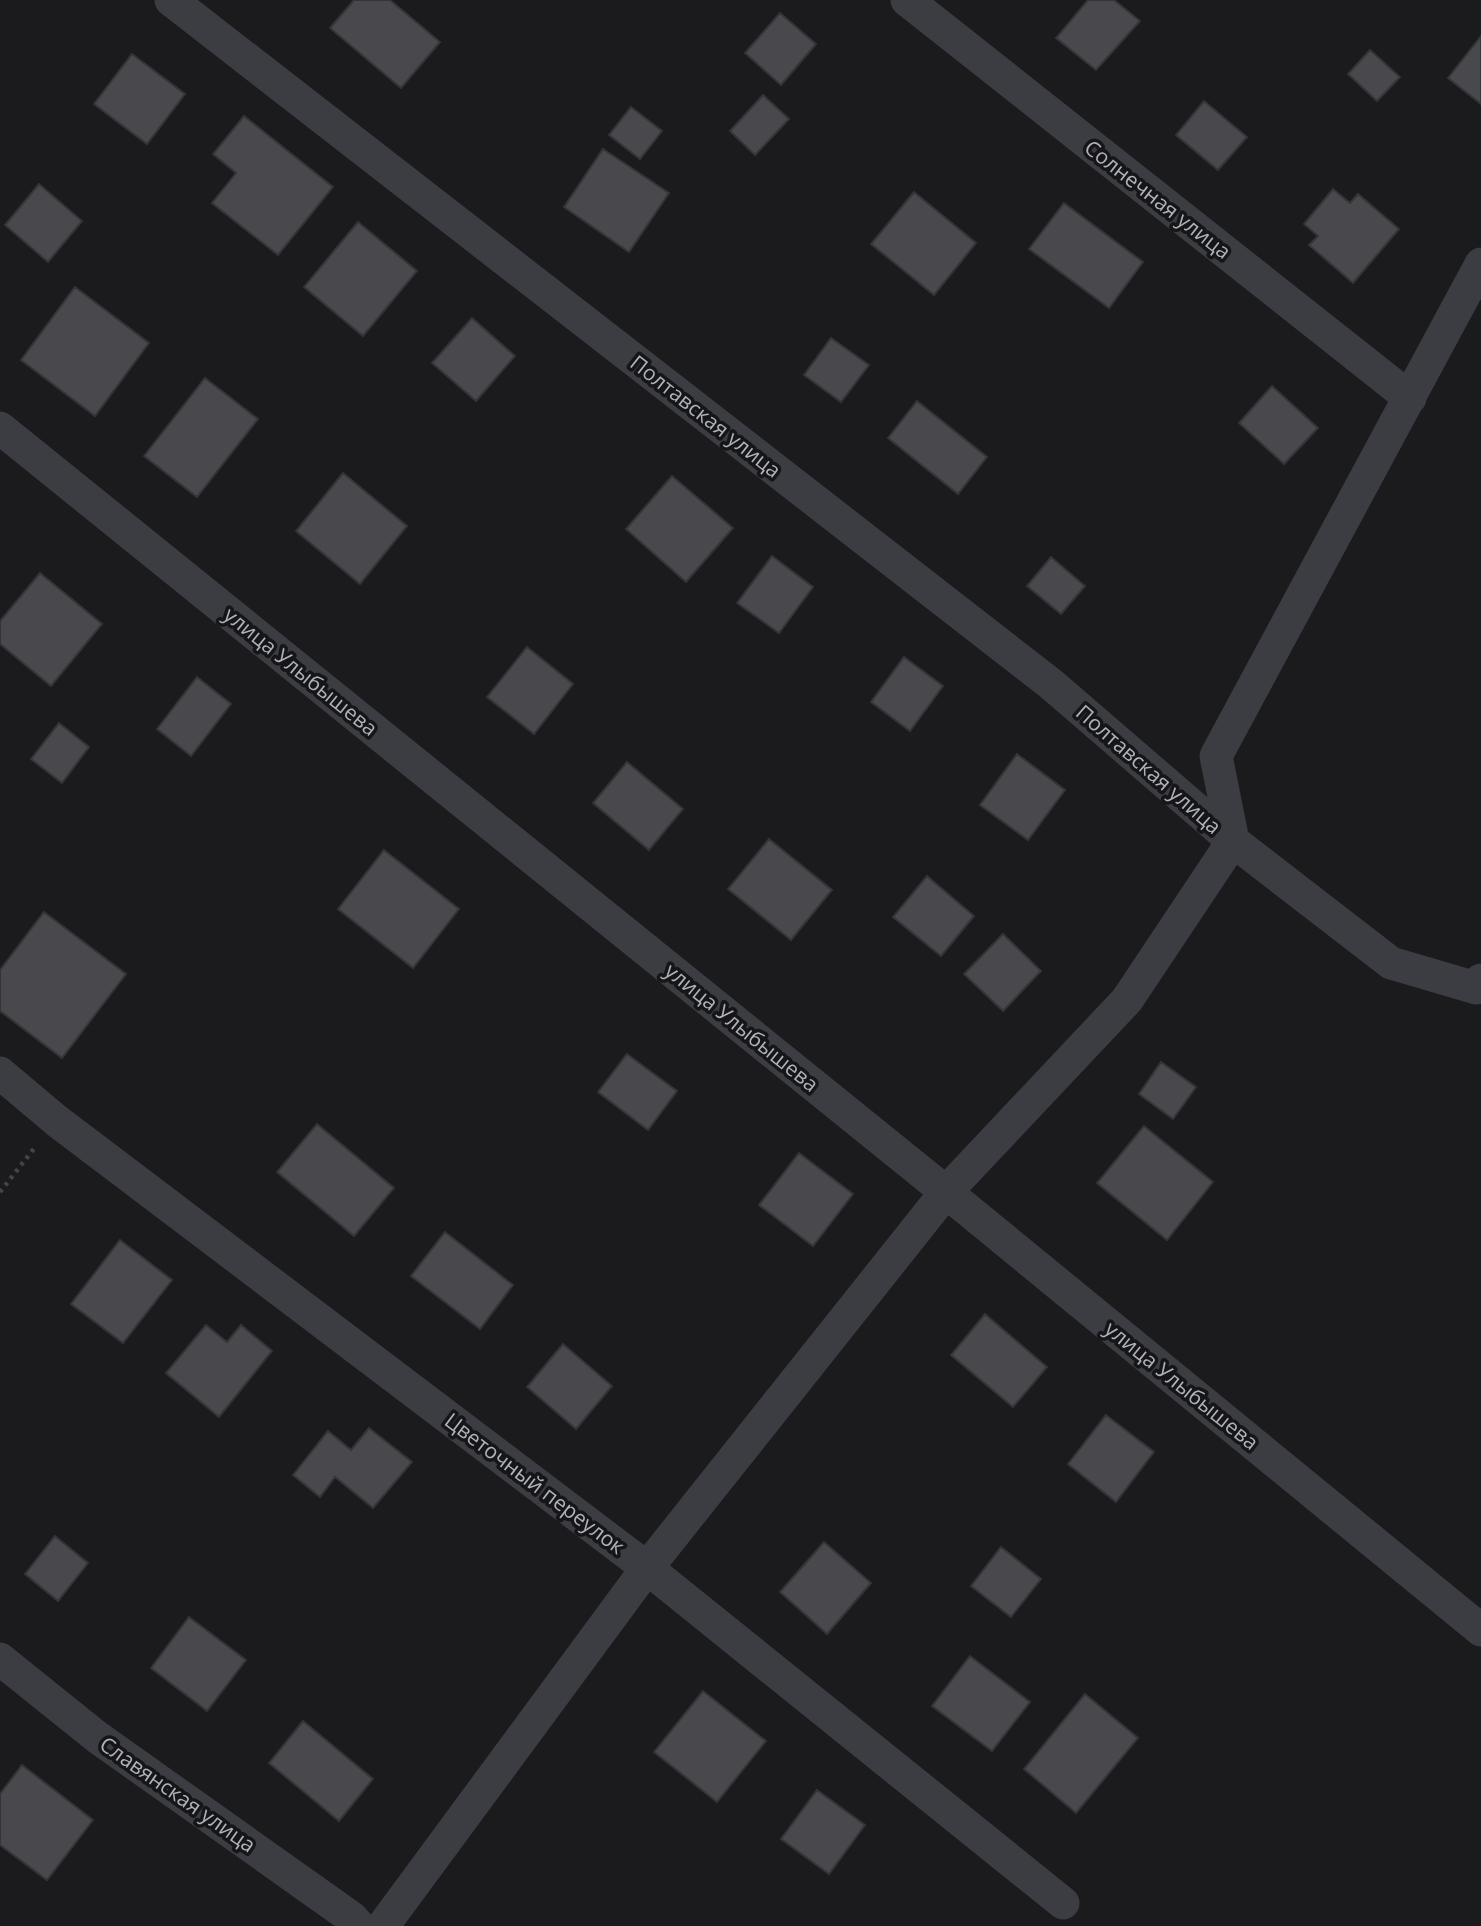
<svg xmlns="http://www.w3.org/2000/svg" width="1481" height="1926" font-family="'Open Sans',sans-serif">
  <rect width="100%" height="100%" fill="#1b1b1d"/>
  <path fill="#48484d" stroke="#353539" stroke-width="2" d="M354 0H390L440 42 401 88 330 28Z
    M1088 0H1114L1140 21 1096 70 1056 38Z
    M780 13 816 44 781 85 745 53Z
    M1481 36V104L1448 78Z
    M1370 50 1400 77 1377 101 1348 74Z
    M132 54 185 94 147 144 94 104Z
    M763 95 789 119 755 155 730 131Z
    M1204 101 1247 137 1218 170 1176 135Z
    M631 107 662 131 640 159 609 135Z
    M244 116 333 187 278 255 212 203 236 173 213 154Z
    M603 149 669 193 629 252 564 207Z
    M39 184 82 221 48 262 5 225Z
    M1333 189 1350 203 1358 194 1399 229 1353 283 1309 245 1318 236 1304 224Z
    M914 192 976 243 934 295 871 244Z
    M1064 203 1143 262 1109 308 1029 249Z
    M358 222 417 271 363 336 304 287Z
    M75 287 149 343 95 416 21 360Z
    M472 318 515 356 476 401 432 363Z
    M831 338 869 365 841 402 804 375Z
    M205 378 258 419 197 497 144 456Z
    M1272 386 1318 428 1284 464 1239 423Z
    M917 401 987 457 958 494 888 438Z
    M343 473 407 526 360 584 296 531Z
    M672 476 733 528 686 582 626 529Z
    M772 556 813 587 779 633 737 603Z
    M1051 557 1085 586 1061 614 1027 586Z
    M40 573 102 624 51 686 0 644V621Z
    M527 647 573 684 534 734 487 697Z
    M904 657 943 686 910 731 871 702Z
    M197 677 231 704 191 756 157 729Z
    M59 723 89 747 62 783 31 759Z
    M1017 754 1065 790 1028 840 980 805Z
    M627 762 683 809 649 850 593 803Z
    M769 839 832 890 791 940 728 889Z
    M384 850 459 909 413 968 338 909Z
    M927 876 974 916 941 956 893 917Z
    M44 912 126 974 62 1058 0 1011V970Z
    M1003 934 1041 971 1003 1011 964 974Z
    M627 1054 677 1091 648 1130 598 1092Z
    M1161 1062 1196 1087 1173 1119 1139 1094Z
    M317 1124 394 1188 354 1236 277 1172Z
    M1144 1126 1213 1182 1167 1240 1097 1183Z
    M799 1153 853 1194 813 1246 759 1205Z
    M445 1232 513 1285 480 1329 411 1276Z
    M120 1240 172 1280 123 1343 71 1304Z
    M985 1314 1047 1367 1013 1407 951 1355Z
    M206 1325 227 1342 241 1325 272 1351 219 1417 166 1373Z
    M563 1344 612 1386 576 1429 527 1387Z
    M1106 1415 1154 1452 1116 1502 1068 1464Z
    M369 1428 412 1462 373 1508 335 1477 320 1497 293 1475 328 1431 351 1450Z
    M55 1536 88 1563 58 1601 25 1574Z
    M824 1542 871 1583 827 1634 780 1592Z
    M1001 1547 1041 1579 1011 1617 971 1586Z
    M189 1617 246 1660 207 1711 151 1668Z
    M970 1656 1030 1702 992 1751 932 1706Z
    M703 1691 766 1741 717 1802 654 1752Z
    M1085 1694 1138 1738 1076 1813 1024 1769Z
    M303 1721 373 1779 339 1821 269 1763Z
    M22 1765 93 1820 47 1880 0 1845V1794Z
    M817 1790 865 1825 829 1874 781 1839Z"/>
  <g fill="none" stroke-linecap="round" stroke-linejoin="round">
    <path stroke="#424449" stroke-width="4.5" stroke-dasharray="3.5 5" stroke-linecap="butt" d="M0 1192 36 1146"/>
    <path stroke="#3c3d42" stroke-width="33" d="M171 0 1051 684 1233 841 1391 963 1476 988 1481 980
      M907 0 1410 398
      M0 428 946 1192 1481 1630
      M0 1073 57 1121 647 1568 1063 1903
      M0 1659 97 1737 352 1918 359 1926
      M383 1926 647 1568 946 1192 1127 1000 1233 841 1216 756 1481 264"/>
  </g>
  <g text-anchor="middle" dominant-baseline="central" stroke-width="7" stroke-linejoin="round" paint-order="stroke">
    <g font-size="21" fill="#afb2bb" stroke="#161618">
      <text transform="translate(1158 199) rotate(38)">Солнечная улица</text>
      <text transform="translate(706 416) rotate(38)">Полтавская улица</text>
      <text transform="translate(301 671) rotate(39)">улица Улыбышева</text>
      <text transform="translate(1149 769) rotate(41)">Полтавская улица</text>
      <text transform="translate(742 1027) rotate(39)">улица Улыбышева</text>
      <text transform="translate(1182 1385) rotate(39)">улица Улыбышева</text>
      <text transform="translate(535 1483) rotate(37)">Цветочный переулок</text>
      <text transform="translate(178 1794) rotate(35)">Славянская улица</text>
    </g>
  </g>
</svg>
